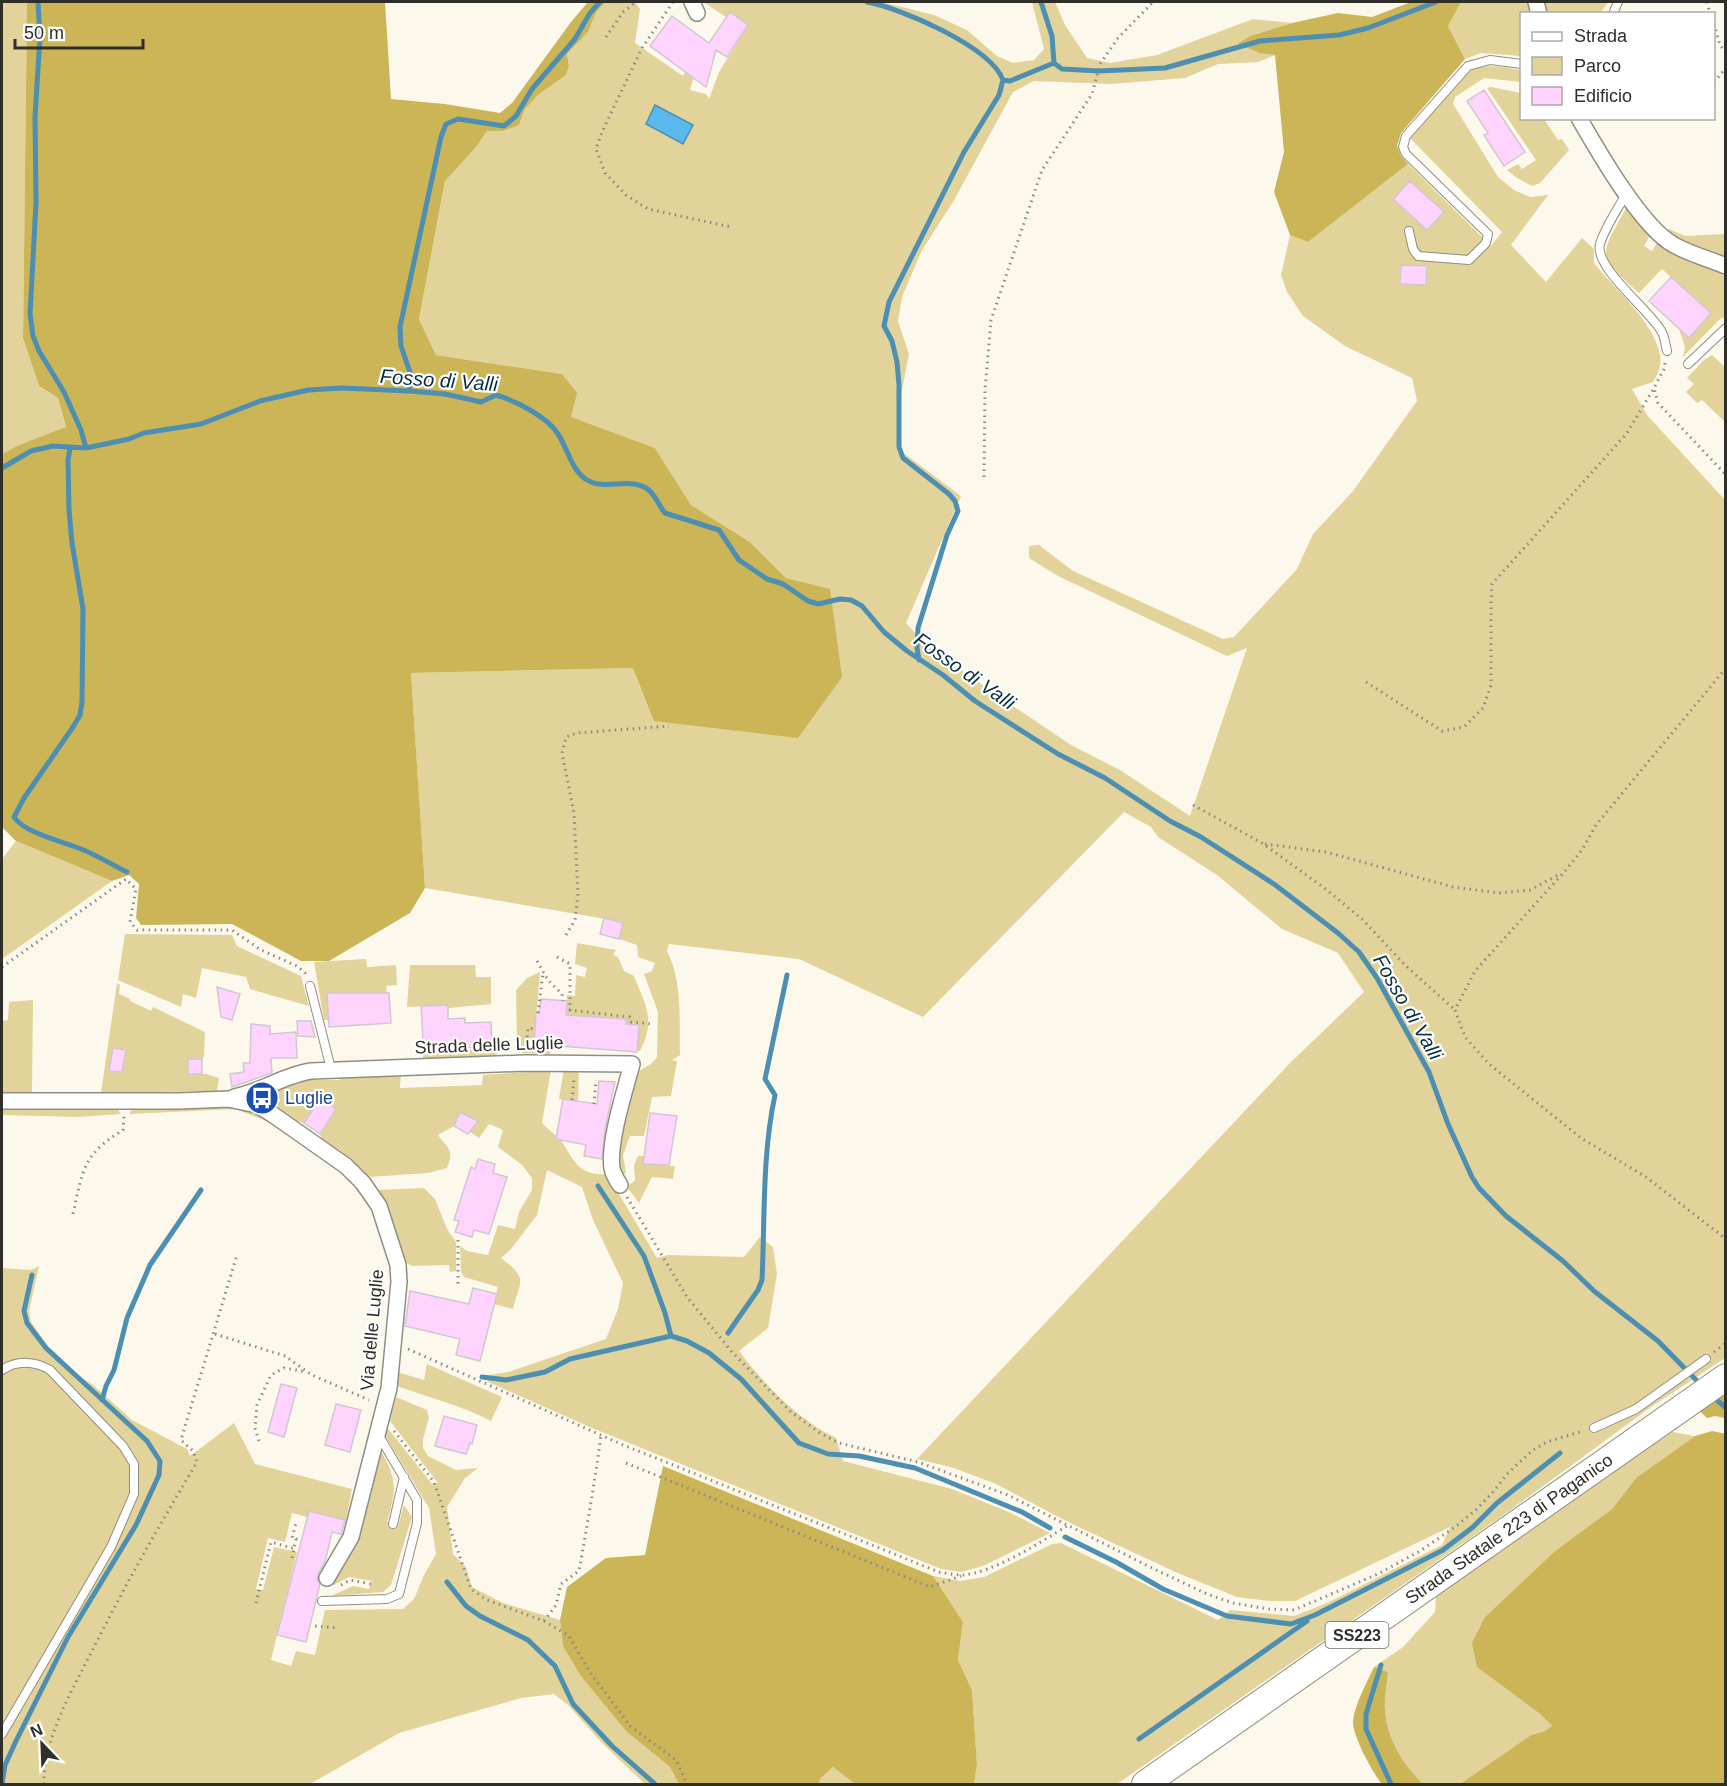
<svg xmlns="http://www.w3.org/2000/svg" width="1727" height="1786" font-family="Arial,sans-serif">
  <rect width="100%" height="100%" fill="#fcf9ec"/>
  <path fill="#e1d399" d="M2 2H27L23 338 39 386 58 398 66 428 19 445 2 454Z
    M606 2H635L640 9 635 43 683 76 690 66 696 69 690 90 706 94 709 99 719 72 748 25 730 12 726 17 703 2H882L934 15 967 30 997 56 1013 63 1034 60 1044 49 1032 2H1055L1065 25 1087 58 1110 63 1157 55 1253 19 1292 23 1250 36 1239 42 1259 53 1275 55 1258 62 1218 64 1185 78 1111 84 1034 81 1013 92 953 202 922 250 902 297 898 321 909 354 900 400 901 451 961 496 906 623 926 645 1001 698 1071 745 1120 770 1190 816 1247 648 1227 656 1058 576 1029 558V546L1039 545 1073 571 1223 639 1234 637 1297 569 1313 534 1353 491 1417 401 1412 378 1345 346 1303 316 1287 292 1281 275 1290 235 1308 242 1408 164 1491 246 1502 232 1409 137 1461 76C1481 62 1499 66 1521 70V82L1484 78 1455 97 1453 104 1498 177 1514 190 1530 197 1548 195 1511 245 1546 282 1582 238 1594 249V263C1615 290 1653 320 1660 355 1662 365 1658 374 1653 382L1632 389 1647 415 1725 500V1358L1651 1407 1502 1516 1117 1784H974L977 1765 972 1690 958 1660 963 1622 933 1576 960 1581 984 1577 1052 1544 1061 1543 1218 1620 1230 1610 1294 1616 1327 1603 1442 1545 1450 1527 1295 1601H1269L1237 1597 1180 1574 1072 1524 996 1484 954 1468 917 1459 1290 1063 1364 992 1338 953 1282 929 1217 875 1158 837 1151 827 1124 812 923 1017 799 959 669 944 667 951C683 981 679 1022 680 1055L672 1060 677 1061 671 1096 652 1097 644 1136H630L623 1155 626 1173 621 1175C612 1146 629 1101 637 1072L651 1064 657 1057 658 1012 644 974 652 971 655 963 638 957 637 945 619 939 623 922 425 888 411 673 633 668 830 590 786 578 750 542 691 505 655 448 570 417 562 374 436 355 419 319 445 181 477 146 487 131H503L519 125 525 109 538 95 566 75 569 66 567 54 588 32 597 11Z
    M1461 2H1528L1530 13 1522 14 1521 56 1481 53 1465 59 1448 26Z
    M1544 2H1608L1600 14 1547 13Z
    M1491 87 1521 93 1522 118 1544 119 1558 140 1562 139 1569 150 1540 183 1532 186 1517 178 1507 170 1518 164 1522 169 1536 160 1487 88Z
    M1626 208 1650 231V235L1644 246 1652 251 1658 242 1670 251 1725 274V317L1720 319 1683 357 1685 347 1679 329 1689 337 1711 313 1662 269 1639 293C1596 254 1599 258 1626 208Z
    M1669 229 1685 236 1725 234V259L1679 241 1668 233Z
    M1712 355 1725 367V422L1702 400 1697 403 1686 392 1694 384 1687 378 1704 360Z
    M16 841 112 881 2 959V859Z
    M125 934 232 935 237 946 301 976 309 1006 250 989 246 977 202 968 196 998 183 994 181 1007 118 980Z
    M577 943 616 950 613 955 618 957 624 971 634 976C646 1007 656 1019 640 1051L637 1050 639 1025 626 1024V1019L566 1015 567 995 575 996 576 975 585 977 587 968 575 964Z
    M366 959 367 967 396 965 397 985 386 986 387 993H328L329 1020H324L314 962Z
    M410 965H475L476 977H491V1004L448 1008 447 1005 407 1007Z
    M540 972 534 1044 551 1045 550 1054 522 1053 517 1048 516 990 527 978Z
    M117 983 120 985 119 994 130 999V1001L151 1011 153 1007 205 1032 204 1056 202 1059H189V1074H206L219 1078 217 1091 101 1093Z
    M33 1000 32 1092H2V1021L8 1020 9 1002Z
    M423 1040H429L430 1050 495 1048 497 1055 490 1058 423 1059Z
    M564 1068H579L578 1101 559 1099Z
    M551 1070 542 1123 556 1136V1140H561C574 1161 579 1176 607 1174L657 1258 668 1255 744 1257 760 1237 773 1247 777 1274 768 1328 739 1351C765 1385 797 1419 836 1438L843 1461 952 1489 1011 1513 1050 1533 983 1566 961 1572 941 1569 592 1428 488 1382 489 1375 508 1372 606 1339 618 1309 623 1283 593 1220 582 1187 547 1170 537 1215 511 1249 501 1258C528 1279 521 1278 513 1309L494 1304 498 1287 464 1277 461 1272 460 1246 467 1251 488 1255 498 1225 515 1229 519 1212 532 1190V1178L522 1165 498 1147 503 1130 489 1124 479 1138 470 1132 477 1121 460 1112 454 1126 438 1135C448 1149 455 1149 447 1168L428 1173 368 1177 342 1152 322 1140 320 1134 336 1108 320 1098 304 1123 297 1121 273 1104 280 1101 276 1089 305 1080H339L349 1074 401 1073 400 1088 482 1085 483 1075Z
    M229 1104 252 1109 269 1122 236 1109 129 1114 133 1108Z
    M2 1108H117L121 1114 78 1117 2 1115Z
    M638 1156H644L643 1164 675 1166 673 1179 652 1177 639 1203 627 1187 635 1180 634 1165Z
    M424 1188 435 1199 447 1229 456 1242V1271L450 1272 449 1265 412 1266 403 1261 376 1190Z
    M39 1266 29 1311 31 1322 48 1346 80 1377 92 1384 132 1420 187 1449 190 1456 234 1423 255 1464 352 1489 346 1520 309 1511 307 1517 292 1513 285 1542 268 1538 256 1589 263 1590 274 1547 297 1552 271 1660 291 1666 296 1651 315 1655 325 1610 403 1609 414 1599 424 1575 436 1554 429 1508 384 1434 386 1426 432 1484 438 1483 390 1421 396 1397 427 1410 429 1418 423 1439V1448L428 1456 456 1470 478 1468 465 1478 447 1507 453 1554 466 1567 472 1587 503 1603 560 1620 563 1646 627 1732 670 1767 679 1784H645L603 1744 568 1705 554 1694 521 1698 399 1733 310 1784H2V1268L31 1270Z
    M427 1364 502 1397 491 1421C461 1405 429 1398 397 1386V1372L424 1380Z
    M1672 1432 1695 1436 1636 1478 1612 1509 1555 1551 1485 1617 1539 1713 1552 1726 1545 1731 1531 1735 1460 1784H1423C1403 1764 1387 1739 1385 1710 1384 1698 1387 1684 1388 1672L1374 1667 1403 1647 1435 1612 1436 1593Z
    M380 1449C397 1480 397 1488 387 1522L398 1526 404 1505 412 1517 391 1585 383 1592 331 1596 353 1586 369 1589 372 1581 349 1577 332 1586Z
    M833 1767 855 1784H819L820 1779Z"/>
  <path fill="#cbb557" d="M27 2H385L391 99 445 104 500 113 512 103 571 22 588 2H606L597 11 588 32 567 54 569 66 566 75 538 95 525 109 519 125 503 131H487L477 146 445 181 419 319 436 355 562 374 577 393 571 417 655 448 691 505 750 542 786 578 830 589 842 677 798 738 654 721 633 668 411 673 425 888 410 913 329 961H301L232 924 141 925 136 918 139 884 129 875 112 881 16 841 2 827V454L19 445 66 427 58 398 39 386 23 338Z
    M1411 2H1461L1448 26 1465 59 1401 133 1397 146 1401 156 1408 164 1308 242 1290 235 1274 192 1284 152 1275 55 1259 53 1238 43 1250 36 1292 23 1338 13 1372 17Z
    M1724 1395 1725 1396V1418L1715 1416 1707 1418 1700 1411Z
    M1712 1431 1726 1434 1725 1784H1460L1531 1735 1545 1731 1552 1726 1539 1713 1477 1667 1472 1643 1485 1617 1555 1551 1612 1509 1636 1478 1695 1436Z
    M663 1466 933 1576 963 1622 958 1660 972 1690 977 1765 974 1784H855L833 1767 820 1779 819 1784H679L670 1767 627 1732 581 1676 563 1646 560 1620 567 1587 606 1558 645 1555Z
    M1374 1667 1388 1672C1387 1684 1384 1698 1385 1710 1387 1739 1403 1764 1423 1784H1382C1373 1774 1351 1733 1353 1720 1356 1702 1366 1684 1374 1667Z"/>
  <path fill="#5ab9ed" stroke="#4d8fb2" stroke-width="1.5" d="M655 105 693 125 683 144 646 124Z"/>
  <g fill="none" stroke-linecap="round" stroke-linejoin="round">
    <path stroke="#4d8fb2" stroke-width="5" d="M38 2 40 37 35 117 36 203 30 314 33 336 39 351 64 392 81 430 86 448
      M867 2C901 8 991 47 1003 80L999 95 964 152 889 302 884 326 892 341 897 362 899 385V447L903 458 949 494 955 501 958 511 947 535 918 628 917 648 919 660
      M1054 63 1062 69 1099 71 1165 68 1260 41 1339 35 1368 28 1436 2
      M1003 80 1010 81 1054 63 1052 36 1041 2
      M409 391 412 378 401 346 400 327 441 137 446 124 458 119 504 126 516 116 532 89 575 39 590 13 600 2
      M70 448 68 460 69 510 72 543 83 609 82 702 80 715 73 727 24 798 14 817C24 833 64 842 81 849 97 855 112 865 127 872
      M2 468 31 451 53 446 86 448 129 439 144 433 201 424 260 401 308 390 342 388 409 391 445 394 481 402 496 395C514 400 548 417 558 434 568 449 571 470 587 480 605 491 627 477 646 488 655 493 658 505 665 513L719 530 739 560 767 579 783 584 808 601 818 604 840 599 851 600 862 606 884 632 907 651 943 675 975 701 1058 754 1105 778 1170 821 1201 837 1274 884 1338 933 1359 952 1377 978 1429 1072 1448 1124 1472 1177 1479 1188 1506 1216 1563 1261 1594 1291 1658 1341 1702 1386
      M598 1186 644 1256 665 1313 671 1336 687 1341 709 1353 741 1379 799 1443 828 1454 859 1456 915 1468 1022 1512 1050 1528
      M728 1333 758 1290 762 1280C765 1218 762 1155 775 1095L765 1079 787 975
      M482 1377 506 1380 545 1372 570 1359 671 1336
      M1711 1395 1726 1408
      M102 1400 106 1386 114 1370 127 1318 150 1265 201 1190
      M1065 1537 1116 1562 1163 1589 1227 1616 1291 1624 1315 1615 1443 1550 1473 1527 1497 1503 1560 1453
      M447 1582 466 1606 480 1616 528 1640 555 1666 573 1704 612 1746 655 1784
      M1381 1665 1366 1714V1729L1391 1784
      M1139 1739 1307 1621
      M2 1784 5 1765 16 1741 68 1637 136 1525 159 1475 160 1461 147 1441 46 1348 27 1323 24 1311 32 1275"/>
  </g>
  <path fill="#fed4fe" stroke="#d1c7d1" stroke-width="1.5" d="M730 12 748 25 727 57 716 50 706 87 650 46 672 16 709 43Z
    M1484 90 1525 152 1504 166 1484 135 1488 133 1467 101Z
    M1410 181 1444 212 1427 230 1393 199Z
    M1401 265 1427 266 1426 285 1400 284Z
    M1671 277 1711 313 1689 338 1649 301Z
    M604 918 623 923 619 939 600 934Z
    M217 987 240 994 232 1020 221 1017Z
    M327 993H389L391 1023 329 1027Z
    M541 999 567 1001 566 1015 626 1019V1024L639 1025 637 1052 534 1044 536 1013H539Z
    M448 1005V1019L465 1018V1023L491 1022 492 1046 429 1050V1040H423L421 1006Z
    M297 1021H311L315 1037 298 1036Z
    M251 1024 270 1026V1034L296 1032 297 1058H271L272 1073 232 1087 230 1074 244 1072 243 1063H250Z
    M113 1048 126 1050 122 1072 109 1071Z
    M188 1059H202V1074H188Z
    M599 1081 615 1082 605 1129 602 1159 584 1156 586 1145 556 1139 563 1099 597 1104Z
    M321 1098 336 1109 320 1134 304 1123Z
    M460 1112 478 1121 468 1134 454 1126Z
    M650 1113 677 1116 669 1165 643 1164Z
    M478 1159 495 1164 493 1173 507 1177 489 1234 474 1230 472 1237 455 1232 459 1221 454 1220 471 1167 475 1169Z
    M473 1288 497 1294 480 1361 456 1355 460 1339 405 1326 410 1291 469 1304Z
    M281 1384 297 1388 284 1437 268 1432Z
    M336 1404 361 1410 350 1452 325 1445Z
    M444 1416 477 1425 472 1444 470 1443 466 1454 435 1446Z
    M309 1511 345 1520 341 1534 332 1532 325 1562 318 1574 317 1579 320 1584 306 1642 277 1635Z"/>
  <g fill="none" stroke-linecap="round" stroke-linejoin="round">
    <g stroke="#908e82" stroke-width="10">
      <path id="service" d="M1613 14 1618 2
        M1626 194C1618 209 1605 227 1600 244 1594 267 1647 308 1660 329 1665 335 1665 344 1667 351
        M1409 231 1413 249 1418 256 1469 260 1486 243 1488 234 1406 154 1403 147 1406 136 1468 66 1490 60 1522 64
        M1688 364 1726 328
        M310 986 331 1069
        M2 1370C17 1360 35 1361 50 1370L123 1446 134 1464V1494L111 1547 2 1734
        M1594 1428 1636 1409 1706 1359
        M393 1524 404 1477
        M322 1601 387 1599 399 1594 417 1523V1500L378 1434"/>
    </g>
    <g stroke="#908e82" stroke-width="18">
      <path id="minor" d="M692 2 697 13
        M1536 2 1539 14
        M1579 118C1598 151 1642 228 1674 245 1690 254 1709 259 1726 266
        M234 1097C261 1092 284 1075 311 1071L525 1063 632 1064C625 1090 608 1143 612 1168 613 1174 616 1179 620 1185
        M2 1101H179L228 1099 257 1105 272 1114 346 1166 363 1183 379 1206 398 1265 399 1282 389 1388 351 1537 327 1578"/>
    </g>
    <g stroke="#908e82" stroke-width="28">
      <path id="trunk" d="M1145 1784 1726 1377"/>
    </g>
    <path stroke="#8c8a82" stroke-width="3" stroke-dasharray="1.5 4.5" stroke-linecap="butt" d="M673 2 642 48 602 132 596 149 605 173 626 195 648 209 731 227
      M1707 2 1710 14
      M1714 24 1720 45 1726 53
      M606 37 623 12 636 2
      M1714 82 1726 68
      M1665 363 1664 369 1654 388 1658 403 1726 475
      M984 477 985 390 991 320 1042 170 1092 94 1100 64 1118 38 1153 2
      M1726 668 1596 825 1582 850 1565 871 1475 971 1455 1010 1465 1037 1489 1064 1581 1138 1646 1177 1726 1239
      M1366 682 1442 731 1464 727 1483 708 1491 685V605L1492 584 1627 433 1654 388
      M1193 805 1262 843 1323 887 1362 919 1405 965 1455 1010
      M1265 844 1326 852 1453 887 1499 893 1530 890 1560 874
      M566 935 575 920 578 894 574 813 562 753 566 737 577 733 669 726
      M557 957 570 964V1015
      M537 961 548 980 562 994 563 1001
      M2 967 126 879 136 889 130 922 137 930H232L261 950 297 966 305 973 306 977
      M569 1010 630 1017 631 1022 652 1024
      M538 1013 543 973
      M427 1040V1053
      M526 1049 528 1028 535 1029
      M572 1100 574 1079
      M594 1104 596 1080
      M627 1197 687 1297 732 1352 790 1411 820 1433 839 1443 918 1462 1008 1495 1150 1567 1207 1594 1233 1603 1269 1609 1294 1610 1380 1573 1420 1551 1455 1527 1477 1509 1494 1491 1508 1473 1533 1450 1547 1442 1583 1431
      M73 1214C83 1170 82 1155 123 1130L124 1116
      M458 1240V1284
      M215 1334 285 1356 312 1375 369 1400
      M408 1349 621 1444 939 1572C946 1573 954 1575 962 1575 991 1574 1041 1542 1067 1526
      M1714 1352 1726 1343
      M394 1431 434 1482 471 1589 487 1600 544 1621 556 1605 561 1584 579 1571C587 1526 595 1481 601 1435
      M259 1441 255 1428 257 1405 271 1375 284 1368 307 1372
      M626 1463 930 1587 961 1576
      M292 1558 296 1539 292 1538 296 1523
      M341 1585 350 1580 371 1584
      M256 1603 271 1542 295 1549
      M544 1621 569 1636 589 1671 631 1727 676 1760 687 1784
      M315 1626 337 1628
      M44 1784C43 1740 72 1690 92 1651 124 1587 160 1524 197 1462L193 1451 181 1440 237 1255"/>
    <use href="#service" stroke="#fff" stroke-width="8"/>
    <use href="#minor" stroke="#fff" stroke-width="15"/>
    <use href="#trunk" stroke="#fff" stroke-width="26"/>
  </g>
  <defs>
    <g id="bus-disc" transform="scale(1.725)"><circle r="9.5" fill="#1a4fb4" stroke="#fff"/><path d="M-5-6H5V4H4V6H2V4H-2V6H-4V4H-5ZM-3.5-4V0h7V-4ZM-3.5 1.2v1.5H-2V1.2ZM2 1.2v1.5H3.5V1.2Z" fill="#fff"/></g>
  </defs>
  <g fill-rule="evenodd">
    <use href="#bus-disc" x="262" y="1098"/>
  </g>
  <g text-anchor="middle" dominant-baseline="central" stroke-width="4.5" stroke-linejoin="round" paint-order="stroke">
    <rect fill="#fff" stroke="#6d6d69" stroke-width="1.5" x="1325.5" y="1622" width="63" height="26" rx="4.5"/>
    <g font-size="16" font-weight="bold" fill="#2f2e29">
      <text x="1357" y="1635">SS223</text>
    </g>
    <g font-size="18" fill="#2f2e29" stroke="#fff">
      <text transform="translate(489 1045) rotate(-2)">Strada delle Luglie</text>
      <text transform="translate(372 1330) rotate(-85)">Via delle Luglie</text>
      <text transform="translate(1509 1529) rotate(-35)">Strada Statale 223 di Paganico</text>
    </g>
    <g font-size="18" fill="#164399" stroke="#fff" text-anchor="start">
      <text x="285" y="1098">Luglie</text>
    </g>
    <g font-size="20" font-style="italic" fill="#042f44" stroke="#fff">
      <text transform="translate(439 380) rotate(4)">Fosso di Valli</text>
      <text transform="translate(965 671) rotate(35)">Fosso di Valli</text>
      <text transform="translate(1408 1007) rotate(60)">Fosso di Valli</text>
    </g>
  </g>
  <rect width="1727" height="1786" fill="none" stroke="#2f2e29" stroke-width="6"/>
  <rect x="1520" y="12" width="195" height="108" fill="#ffffff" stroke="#acaba9" stroke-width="1.5"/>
  <rect x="1532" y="32" width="30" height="9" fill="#ffffff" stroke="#acaba9" stroke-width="1.5"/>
  <text x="1574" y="42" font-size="18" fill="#2f2e29">Strada</text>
  <rect x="1532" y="57" width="30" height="18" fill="#e1d399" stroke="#acaba9" stroke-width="1.5"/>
  <text x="1574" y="72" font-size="18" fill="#2f2e29">Parco</text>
  <rect x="1532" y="87" width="30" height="18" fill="#fed4fe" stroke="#acaba9" stroke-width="1.5"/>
  <text x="1574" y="102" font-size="18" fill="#2f2e29">Edificio</text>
  <g transform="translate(42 1744) rotate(337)" stroke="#ffffff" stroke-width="4.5" paint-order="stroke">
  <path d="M0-4.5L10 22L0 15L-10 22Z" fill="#2f2e29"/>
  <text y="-9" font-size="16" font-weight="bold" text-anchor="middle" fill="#2f2e29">N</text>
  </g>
  <path d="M15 39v9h128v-9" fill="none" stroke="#2f2e29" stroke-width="3"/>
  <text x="24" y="39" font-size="18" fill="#2f2e29" stroke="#ffffff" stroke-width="4.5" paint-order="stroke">50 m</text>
</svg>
